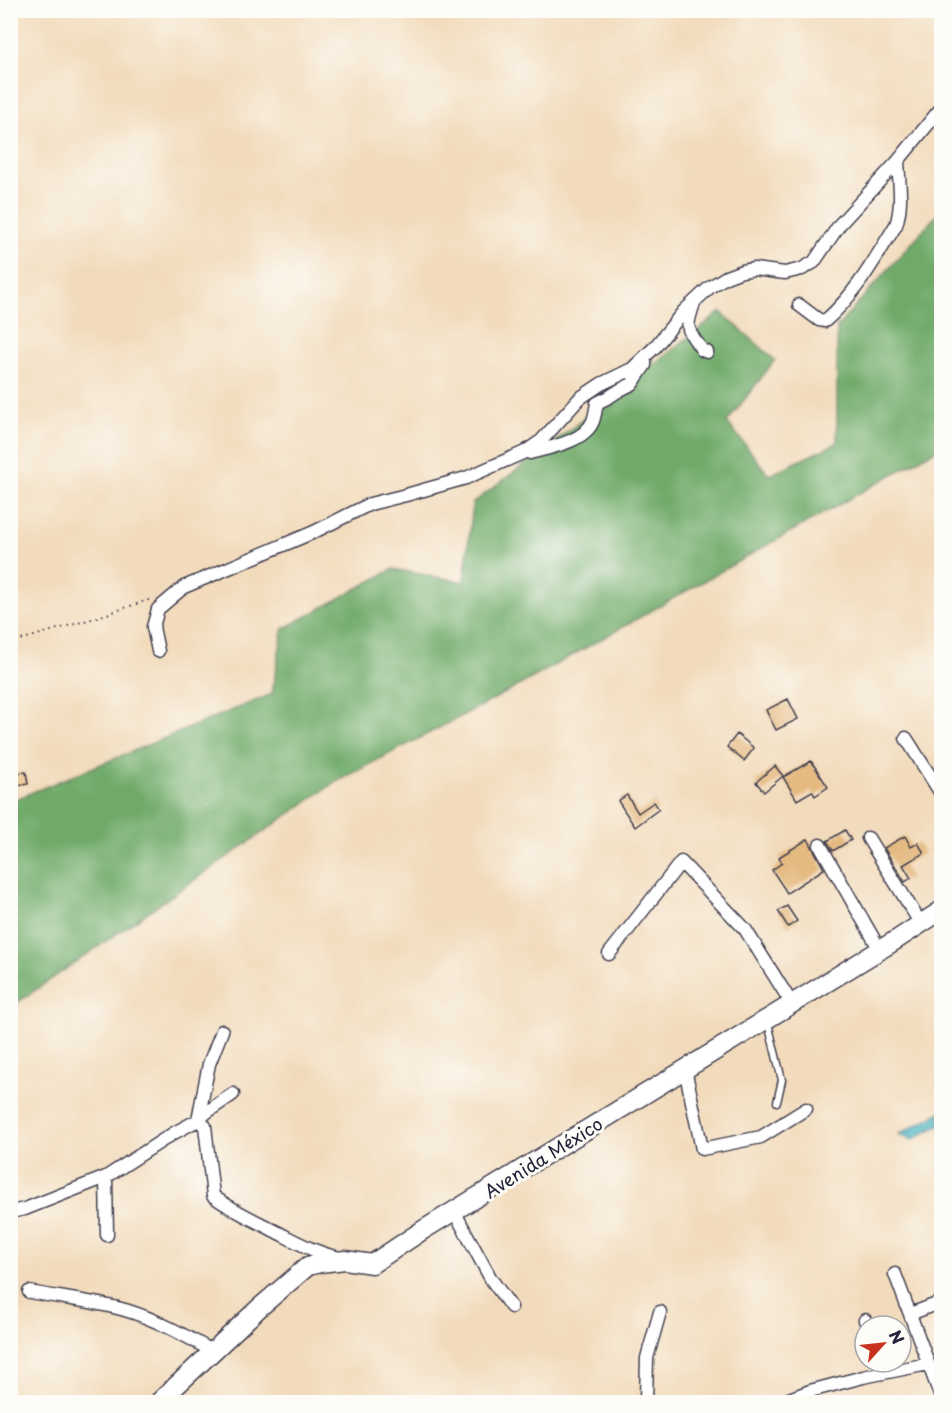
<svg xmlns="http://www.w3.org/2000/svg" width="952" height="1413" font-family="'Playpen Sans',sans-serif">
  <rect width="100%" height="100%" fill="#fdfcf7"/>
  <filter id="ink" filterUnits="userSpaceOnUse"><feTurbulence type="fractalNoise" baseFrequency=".0167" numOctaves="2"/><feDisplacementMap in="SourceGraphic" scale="12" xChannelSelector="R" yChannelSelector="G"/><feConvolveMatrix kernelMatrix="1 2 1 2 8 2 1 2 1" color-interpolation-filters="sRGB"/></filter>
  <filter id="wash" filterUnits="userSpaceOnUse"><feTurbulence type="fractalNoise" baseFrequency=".008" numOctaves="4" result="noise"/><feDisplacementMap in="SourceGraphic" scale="24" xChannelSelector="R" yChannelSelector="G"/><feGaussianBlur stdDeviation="1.35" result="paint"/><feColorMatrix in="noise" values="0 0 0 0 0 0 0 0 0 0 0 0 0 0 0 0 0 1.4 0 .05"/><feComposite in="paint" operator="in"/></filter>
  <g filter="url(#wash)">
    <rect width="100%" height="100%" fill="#f2dbbc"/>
    <path fill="#70aa69" stroke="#496652" stroke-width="1.5" d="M941 210V447L511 690 334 783 11 1007V801L272 694 283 629 393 569 464 582 473 503 545 449 721 312 775 360 727 422 769 475 837 443V327Z"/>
    <path fill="#40adbd" stroke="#31687c" stroke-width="1.5" d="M941 1112V1124L912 1140 899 1134Z"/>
    <g id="blocks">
      <path fill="#e5ba81" d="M788 699 798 719 776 730 766 710Z
        M737 734 754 748 744 761 727 747Z
        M811 761 828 787 815 796 812 791 797 800 783 777Z
        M775 766 783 776 764 792 756 782Z
        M26 772 28 784 10 787V774Z
        M627 795 638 813 654 802 659 809 635 827 618 801Z
        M845 830 851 840 833 851 827 841Z
        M905 836 911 847 918 843 924 853 903 865 911 878 905 882 884 848Z
        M808 839 824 869 787 893 772 870 782 863 779 857Z
        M787 906 797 921 788 927 778 911Z"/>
    </g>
  </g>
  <g filter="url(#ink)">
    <use href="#blocks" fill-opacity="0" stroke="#413e4e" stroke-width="1.5"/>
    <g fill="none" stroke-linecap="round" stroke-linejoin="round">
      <g stroke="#413e4e" stroke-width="9">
        <path id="lane" d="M768 1023 782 1080 777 1102"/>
      </g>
      <g stroke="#413e4e" stroke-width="15">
        <path id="street" d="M694 303C685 330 686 327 702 350L707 352
          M799 305 819 320 825 321C856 294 875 259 896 225 903 204 899 183 898 161
          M530 453C548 448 585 442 593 421 595 416 596 408 597 403L609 397 620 390 632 384 645 365V357
          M158 651 153 627 158 609 184 587 314 532 370 504 406 495 466 478 525 452 541 441 580 398 601 384 632 369 655 347 684 311 710 287 726 277 742 271 754 269 785 273 802 269 814 262 840 224 898 161 942 107
          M906 738 942 795
          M868 838 921 924
          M820 845 880 950
          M609 954 681 862 745 929 792 1004
          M685 1069 702 1149 761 1137 806 1109
          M198 1120 205 1126 213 1196C232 1210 254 1220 275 1231 295 1241 314 1252 336 1257
          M198 1120 209 1064 222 1031
          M106 1177 107 1235
          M454 1211 491 1279 511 1307
          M10 1212 25 1209 106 1177 174 1133 198 1120 207 1112 233 1094
          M895 1274 942 1400
          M29 1292C61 1298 94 1301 125 1310 156 1319 186 1336 214 1352
          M910 1314 942 1302
          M865 1320 867 1326
          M646 1402 647 1358 660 1312
          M781 1402 810 1391 863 1377 928 1364"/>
      </g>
      <g stroke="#413e4e" stroke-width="21">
        <path id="secondary" d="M159 1402 259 1308 308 1266 320 1263 345 1260 372 1264 423 1230 896 940 942 910"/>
      </g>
      <path stroke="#413e4e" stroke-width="2" stroke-dasharray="1.5 4.5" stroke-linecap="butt" d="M10 643 95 618 151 599"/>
      <use href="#lane" stroke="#fff" stroke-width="6"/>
      <use href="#street" stroke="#fff" stroke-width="12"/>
      <use href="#secondary" stroke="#fff" stroke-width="18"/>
    </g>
  </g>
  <g text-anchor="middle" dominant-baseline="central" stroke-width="6" stroke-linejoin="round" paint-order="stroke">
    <g font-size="18" fill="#22223b" stroke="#fdfcf7">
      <text transform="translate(543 1157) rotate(-32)">Avenida México</text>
    </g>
  </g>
  <rect width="952" height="1413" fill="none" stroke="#fdfcf7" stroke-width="36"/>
  <g transform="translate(883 1344) rotate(63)"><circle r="28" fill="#fdfcf7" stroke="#a5a5ac" stroke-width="1.5"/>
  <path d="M0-4.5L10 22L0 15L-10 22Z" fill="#c8321e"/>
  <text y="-9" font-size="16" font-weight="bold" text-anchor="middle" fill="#22223b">N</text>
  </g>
</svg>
